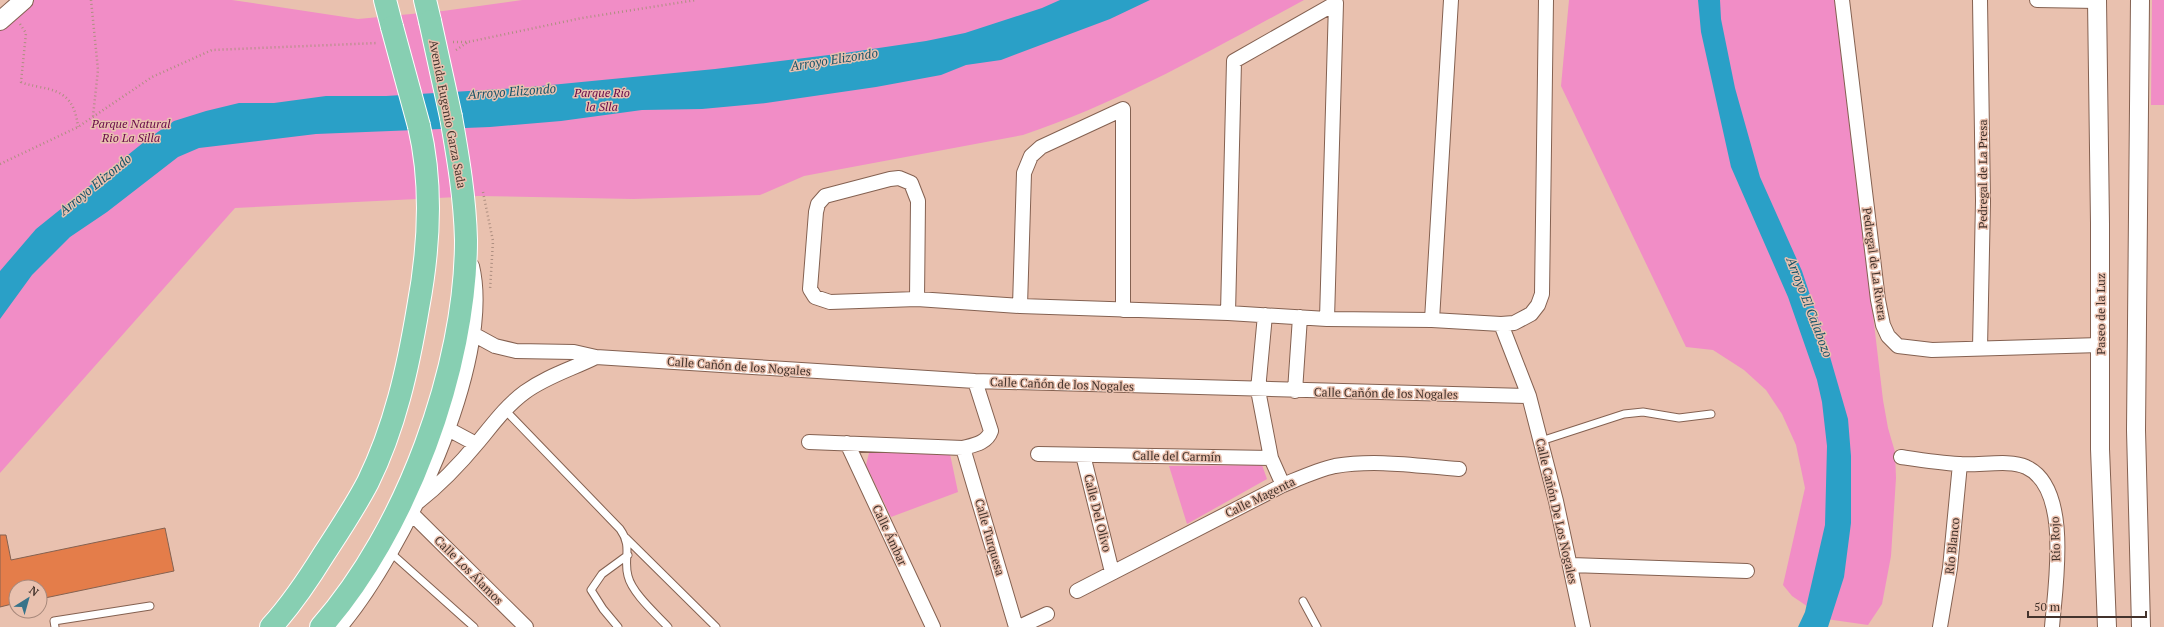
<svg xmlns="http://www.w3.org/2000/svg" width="2164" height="627" font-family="'PT Serif',serif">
  <rect width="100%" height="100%" fill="#e9c1af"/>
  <path fill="#f18dc6" d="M24 0H232L358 19 443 11 522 0H1304C1213 49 1122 102 1023 135L804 176 760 195 633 199 478 196 235 208 0 473V21Z
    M1569 0H1836L1883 400 1888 428 1895 452 1896 478 1891 556 1882 604 1868 625 1826 619 1792 596 1783 585 1805 488 1796 445 1782 414 1766 390 1744 370 1713 350 1686 347 1561 86Z
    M2152 0H2164V105H2151Z
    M870 449 950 454 958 492 891 517 866 465Z
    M1262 465 1267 479 1187 524 1169 466Z"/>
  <path fill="#2aa0c7" d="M1060 0H1150L1110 19 1001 60 966 65 941 75 876 87 766 103 702 109 642 110 561 121 490 127 316 134 199 148 178 157 107 212 70 237 32 275 0 319V271L36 229 149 138 174 121 206 111 239 103H274L326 96H386L520 88 715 69 845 53 926 41 965 33 1042 8Z
    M1698 0H1720L1721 19 1735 88 1760 177 1802 271 1826 343 1848 419 1851 456V523L1844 577 1828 627H1798L1805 612 1825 525 1827 446 1822 402 1817 380 1788 297 1731 167 1701 32Z"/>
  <path fill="#e47d4a" stroke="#856251" d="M165 528 174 571 40 599V587H16V603L0 607V535H6L11 560Z"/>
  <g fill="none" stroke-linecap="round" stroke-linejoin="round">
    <g stroke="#846151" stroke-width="9">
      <path id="service" d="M505 410 620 529C633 547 623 558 628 576 632 593 656 614 668 627
        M1541 441 1624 414 1643 412 1679 418 1711 414
        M626 538 716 627
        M391 553 474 627
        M1303 601 1317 627
        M55 627 54 621 150 606
        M618 627 603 609 591 590 602 574 628 555"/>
    </g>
    <g stroke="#846151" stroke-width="16">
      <path id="minor" d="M1842 0 1878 300 1883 325 1888 336 1898 346 1932 350 2100 345
        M1980 0 1983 201 1980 348
        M2037 0 2097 1
        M917 299 918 201 911 183 899 178 890 179 825 196 818 204 816 212 810 289 815 297 830 302 917 299 1020 306 1228 313 1327 319 1432 320 1501 324 1514 323 1531 314 1538 305 1542 294 1546 0
        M1020 306 1024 173 1031 156 1041 147 1123 109V310
        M1228 313 1234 61 1336 3
        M1265 315 1258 390 1271 458 1283 485
        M1327 319 1336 3
        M1432 320 1451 0
        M1501 324 1529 396 1556 501 1583 627
        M473 334 495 346 516 351 574 352 596 357 975 381 1529 396
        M1295 391 1300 317
        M448 429 476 444
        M809 442 963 448C974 445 987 443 991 431L975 381
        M847 443 933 627
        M963 448 1016 627
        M1038 454 1271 458
        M1083 455 1112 572
        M1901 457C1921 460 1940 463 1959 464 1978 466 2010 459 2026 467 2072 488 2055 587 2052 627
        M418 502C441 484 460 464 479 441 493 424 507 405 525 392 547 376 572 369 596 357
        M412 514 526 627
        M1571 565 1747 571
        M1077 591 1283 485C1300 478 1317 470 1335 466 1376 459 1418 466 1459 469
        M340 627C402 554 495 362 472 266
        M1019 627 1047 614
        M1940 627 1950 568 1960 464"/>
    </g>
    <g stroke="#846151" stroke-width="20">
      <path id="tertiary" d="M2097 0 2100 223V449L2107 627
        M2140 0 2136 430 2141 627
        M0 21 24 0"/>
    </g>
    <g stroke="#fff" stroke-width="24">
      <path id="trunk" d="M385 0 392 27
        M425 0 430 21
        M271 627C291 605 308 580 324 554 339 531 355 507 368 482 395 427 408 368 418 308 429 249 433 185 419 126
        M321 627C406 531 466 368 466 240 465 198 458 157 451 117"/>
    </g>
    <path stroke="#ae8f80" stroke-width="2.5" stroke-dasharray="1 3" stroke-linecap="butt" d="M91 0 98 70 93 116
      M20 24 26 33 21 82C27 85 32 85 39 87 65 91 75 101 78 127
      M453 42H468L582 18 696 0
      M456 50 468 42
      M0 164 78 127 152 77 212 50 378 43
      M483 192 493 241 490 290"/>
    <use href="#service" stroke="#fff" stroke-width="7"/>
    <use href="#minor" stroke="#fff" stroke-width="14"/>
    <use href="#tertiary" stroke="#fff" stroke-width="18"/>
    <use href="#trunk" stroke="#87cfb2" stroke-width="22"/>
    <g stroke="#fff" stroke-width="24" stroke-linecap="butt">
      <path id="trunk-bridge" d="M430 21 451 117
        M392 27 419 126"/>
    </g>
    <use href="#trunk-bridge" stroke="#87cfb2" stroke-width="22"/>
  </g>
  <g text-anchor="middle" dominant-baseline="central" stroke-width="3" stroke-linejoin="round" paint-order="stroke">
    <g font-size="12" font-style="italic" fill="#670949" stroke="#e9c1af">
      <text x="602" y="92">Parque Río<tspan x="602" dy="14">la Slla</tspan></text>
      <text x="131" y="123">Parque Natural<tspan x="131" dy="14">Rio La Silla</tspan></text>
    </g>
    <g font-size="12" fill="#43332c" stroke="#e9c1af">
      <text transform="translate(448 114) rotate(79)">Avenida Eugenio Garza Sada</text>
      <text transform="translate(1982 174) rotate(-90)">Pedregal de La Presa</text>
      <text transform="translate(1875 264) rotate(82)">Pedregal de La Rivera</text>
      <text transform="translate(2100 314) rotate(-90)">Paseo de la Luz</text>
      <text transform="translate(739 366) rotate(4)">Calle Cañón de los Nogales</text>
      <text transform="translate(1062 384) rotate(2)">Calle Cañón de los Nogales</text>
      <text transform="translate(1386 393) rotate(1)">Calle Cañón de los Nogales</text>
      <text transform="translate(1177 456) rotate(1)">Calle del Carmín</text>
      <text transform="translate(1260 497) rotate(-26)">Calle Magenta</text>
      <text transform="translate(1557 511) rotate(77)">Calle Cañón De Los Nogales</text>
      <text transform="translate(1098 513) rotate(76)">Calle Del Olivo</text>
      <text transform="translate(890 535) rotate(65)">Calle Ámbar</text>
      <text transform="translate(990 537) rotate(74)">Calle Turquesa</text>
      <text transform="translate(2055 539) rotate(-92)">Río Rojo</text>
      <text transform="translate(1952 546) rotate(-84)">Río Blanco</text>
      <text transform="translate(469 570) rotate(45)">Calle Los Álamos</text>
    </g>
    <g font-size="13" font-style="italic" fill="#165368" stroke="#e9c1af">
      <text transform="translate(834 59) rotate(-9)">Arroyo Elizondo</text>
      <text transform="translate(512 91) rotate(-4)">Arroyo Elizondo</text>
      <text transform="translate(95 184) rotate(-39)">Arroyo Elizondo</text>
      <text transform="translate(1810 307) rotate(69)">Arroyo El Calabozo</text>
    </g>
  </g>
  <g transform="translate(28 599) rotate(37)"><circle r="19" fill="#e9c1af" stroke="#a7887b"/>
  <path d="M0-3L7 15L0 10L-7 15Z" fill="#37738a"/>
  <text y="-6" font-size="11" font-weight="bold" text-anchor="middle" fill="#43332c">N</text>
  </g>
  <path d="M2028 611v6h118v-6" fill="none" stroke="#43332c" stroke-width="2"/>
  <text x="2034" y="611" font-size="12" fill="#43332c" stroke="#e9c1af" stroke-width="3" paint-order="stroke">50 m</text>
</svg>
